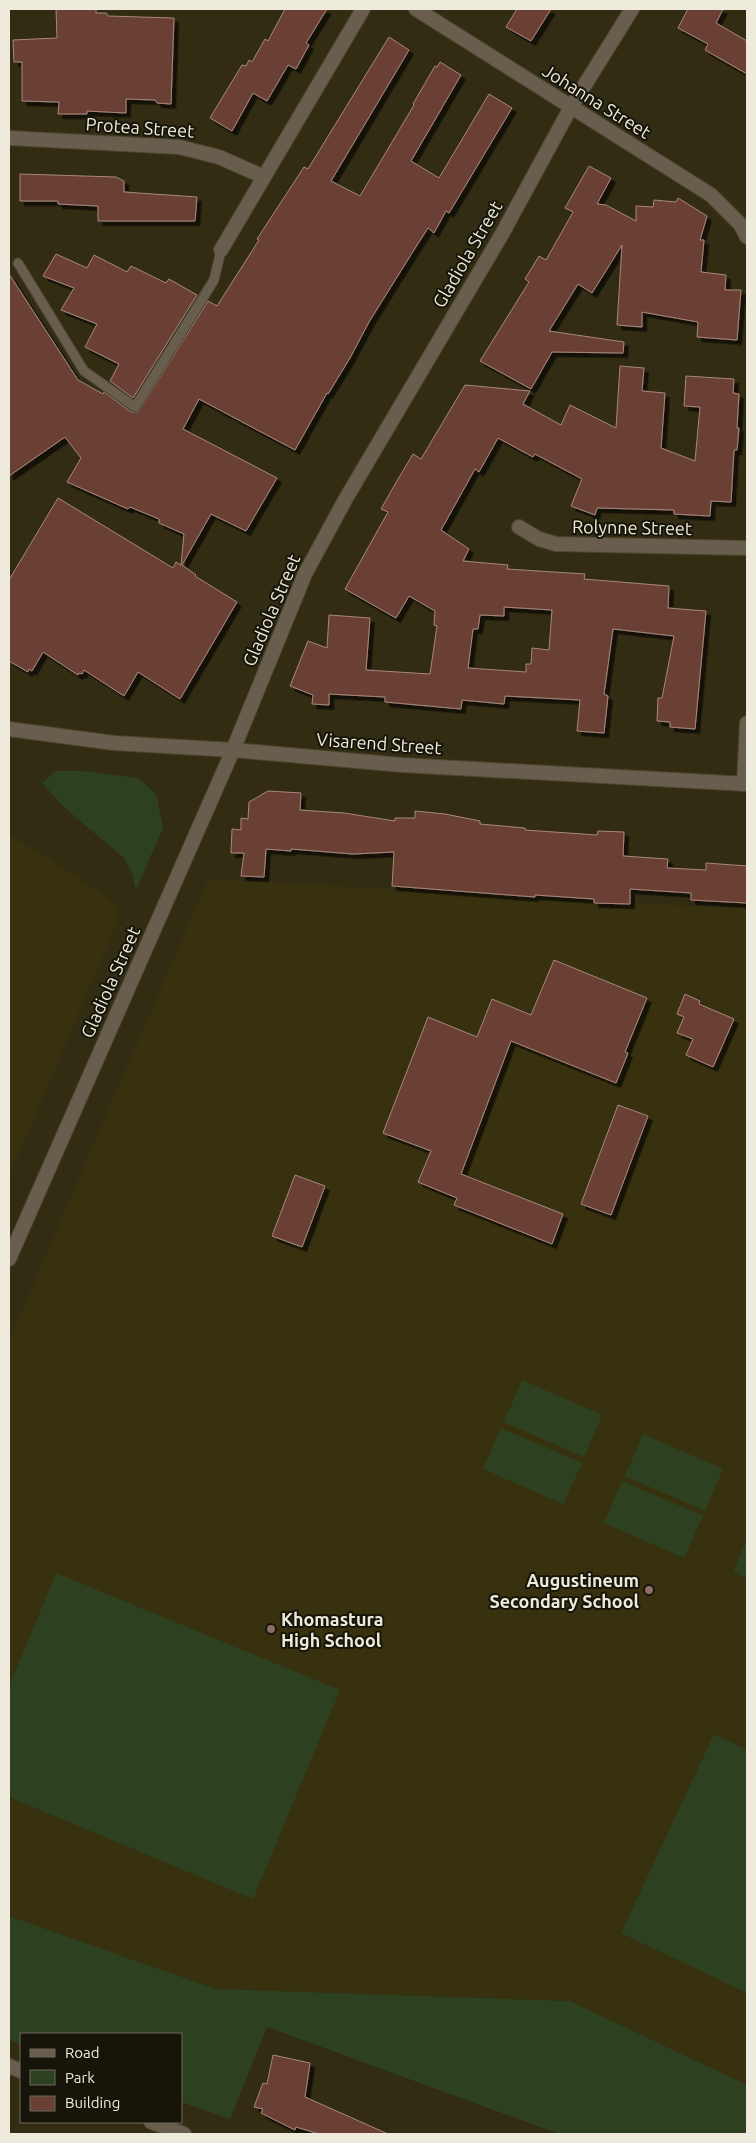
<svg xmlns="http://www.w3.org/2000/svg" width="756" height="2143" font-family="Ubuntu,sans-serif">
  <defs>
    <filter id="shadow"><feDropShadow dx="4.5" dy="4.5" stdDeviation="0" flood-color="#0009"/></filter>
  </defs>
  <rect width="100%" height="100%" fill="#322c13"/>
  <path fill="#38310f" d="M9 834 99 891 118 906 115 928 9 1176Z
    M208 879 747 909V2085L570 2001 216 1989 9 1916V1341Z"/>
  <path fill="#2d4020" d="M56 771H81L138 778 156 794 163 827 136 890 132 873 124 858 65 808 42 783Z
    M522 1380 602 1415 584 1457 504 1422Z
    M501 1428 582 1463 563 1504 483 1469Z
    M643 1434 723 1469 705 1511 625 1476Z
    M622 1481 703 1516 684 1558 604 1523Z
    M747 1538V1579L733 1572Z
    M56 1573 340 1690 253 1899 9 1797V1687Z
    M714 1734 747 1750V1993L621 1933Z
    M9 1916 216 1989 570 2001 747 2085V2134H559L267 2027 230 2119 181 2102V2034H21V2045L9 2040Z"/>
  <path fill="#6b4034" stroke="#a7877e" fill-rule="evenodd" filter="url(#shadow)" d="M56 9H96V13H106L108 16 174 18 171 104 157 103 155 100 126 99V113L87 111V114H58L59 102 22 101V62H14L13 40 57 38Z
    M285 9H327L306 43 309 45 296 69 288 65 267 101 253 93 232 131 210 118 242 65 246 66 249 60 252 62 265 39 268 41Z
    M517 9H551L531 41 506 27Z
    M688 9H723L716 23 747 41V74L705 50 708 44 678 28Z
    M389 37 409 50 331 181 360 196 414 105 413 104 435 66 437 67 440 62 461 75 411 161 439 178 489 94 512 108 449 213 446 211 434 233 428 228 412 253 369 322 350 358 328 394 327 393 295 450 199 399 183 429 277 478 246 531 211 514 182 565 196 575 195 576 237 602 180 699 138 672 124 696 84 670 82 674 79 673 78 675 43 652 32 671 29 669 28 672 9 661V580L58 498 173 568 176 562 181 565 184 534 159 523V519L130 507 128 509 67 482 81 458 65 437 9 476V274L78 380 103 394 104 392 131 412H138L208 301 217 306 259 240 257 239 304 167 308 169Z
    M589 166 611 178 597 204 606 205 636 221V206L653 207 654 200 676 202 678 198 707 216 700 240H704L701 272 726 275 725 290H741L737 340 697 337 698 322 642 312V327L617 325 622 245 592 293 578 284 549 331 624 342 623 353 552 352 531 389 480 361 529 282 525 279 539 256 546 260 573 212 565 208Z
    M20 174 116 177 124 181V192L197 197 195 221H98V206L58 204V201H20Z
    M56 254 87 268 94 255 127 272 131 266 166 283 169 279 197 295 133 398 110 381 119 364 85 347 97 324 61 310 74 288 43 276Z
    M620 366 644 368 642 391 665 393 661 448 695 461 700 407 684 406 686 376 734 379 733 393 739 394 737 428H739L737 450H734L731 502 711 501 710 516 674 514V510L597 508 595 515 571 506 582 479 535 454 533 457 498 438 479 472 475 469 441 530 469 549 463 561 508 565 507 569 585 574 584 579 669 586 668 608 706 611 695 729 670 727V722L657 721 658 698H662L674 636 613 629 604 694 608 696 604 733 577 731 580 700 505 696 504 704 462 700 461 709 385 702V697L329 694V705L312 704 313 695 290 686 308 641 327 648 329 615 370 618 366 670 430 674 437 626 434 625 435 611 409 596 396 618 345 589 388 512 381 509 394 486 413 454 421 459 465 385 530 391 523 404 561 425 570 405 616 428ZM504 607 552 610 549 650 532 648 531 664H526V672L468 668 473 629H478L480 615 504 616Z
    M268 791 301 793 300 810 344 813 395 821V818H415V811L445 814 480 821V824L525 828V830L597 835 598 831 624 832 623 856 668 859 667 868 706 870V863L747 866V903L691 900V893L630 889V904L594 903V899L535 895V897L392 886 394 852 353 854 291 849V851L266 849 264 877 241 876 244 853H231L232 829 241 830V818L248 819 249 802Z
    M554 960 647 998 625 1052 628 1053 616 1083 511 1041 461 1174 563 1214 552 1244 454 1205 457 1198 418 1182 431 1151 383 1133 428 1017 477 1037 492 999 531 1015Z
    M685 994 700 1001 699 1004 734 1019 713 1067 686 1055 693 1039 677 1033 684 1017 677 1014Z
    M618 1105 648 1116 611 1215 581 1204Z
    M295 1175 325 1186 302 1247 272 1236Z
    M273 2055 310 2063 305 2097 388 2134H319L296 2127 295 2130 261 2113 263 2109 254 2107 263 2083 267 2084Z"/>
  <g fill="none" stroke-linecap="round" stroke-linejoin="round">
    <g stroke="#4c472f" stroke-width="11">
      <path id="service" d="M18 263 84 371 135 407 214 280 221 250"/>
    </g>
    <g stroke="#4c472f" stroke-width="16">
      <path id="minor" d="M416 9 711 195 740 224 747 237
        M9 138 179 147 219 157 264 177
        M221 250 363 9
        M519 527 539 539 556 544 747 548
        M744 784 747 723
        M9 1259 233 750 305 574 345 500 502 234 571 107 632 9
        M9 2066 21 2071
        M151 2122 184 2134"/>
    </g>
    <g stroke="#4c472f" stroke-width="16">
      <path id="tertiary" d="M9 729 114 743 233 750 402 765 747 784"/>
    </g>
    <use href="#service" stroke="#695d4d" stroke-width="9"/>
    <use href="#minor" stroke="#695d4d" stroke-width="14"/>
    <use href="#tertiary" stroke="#695d4d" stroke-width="14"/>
  </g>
  <g fill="#8d6e63" stroke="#17150a" stroke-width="2">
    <circle cx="649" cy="1590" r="5"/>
    <circle cx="271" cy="1629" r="5"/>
  </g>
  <g text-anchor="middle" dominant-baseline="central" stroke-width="4" stroke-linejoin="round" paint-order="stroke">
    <g font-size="18" fill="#eeebdc" stroke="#17150a">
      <text transform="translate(597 101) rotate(32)">Johanna Street</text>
      <text transform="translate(140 127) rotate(4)">Protea Street</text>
      <text transform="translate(467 254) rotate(-60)">Gladiola Street</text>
      <text transform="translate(632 527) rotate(1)">Rolynne Street</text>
      <text transform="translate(271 610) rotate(-67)">Gladiola Street</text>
      <text transform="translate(379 743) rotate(4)">Visarend Street</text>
      <text transform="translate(110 982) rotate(-66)">Gladiola Street</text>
    </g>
    <g font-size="18" font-weight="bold" fill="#eeebdc" stroke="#17150a" text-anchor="end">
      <text x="639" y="1580">Augustineum<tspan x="639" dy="21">Secondary School</tspan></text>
      <text x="281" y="1619" text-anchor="start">Khomastura<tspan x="281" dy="21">High School</tspan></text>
    </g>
  </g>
  <rect width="756" height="2143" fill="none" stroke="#eeebdc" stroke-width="20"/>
  <rect x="20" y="2033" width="162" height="90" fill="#17150a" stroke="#6d6b5e"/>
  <rect x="30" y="2049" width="25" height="8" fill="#695d4d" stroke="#6d6b5e"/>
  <text x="65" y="2058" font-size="15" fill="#eeebdc">Road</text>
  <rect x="30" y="2070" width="25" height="15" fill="#2d4020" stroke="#6d6b5e"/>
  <text x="65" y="2083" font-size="15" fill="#eeebdc">Park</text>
  <rect x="30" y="2096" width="25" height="15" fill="#6b4034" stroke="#6d6b5e"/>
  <text x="65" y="2108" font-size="15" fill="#eeebdc">Building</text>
</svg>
